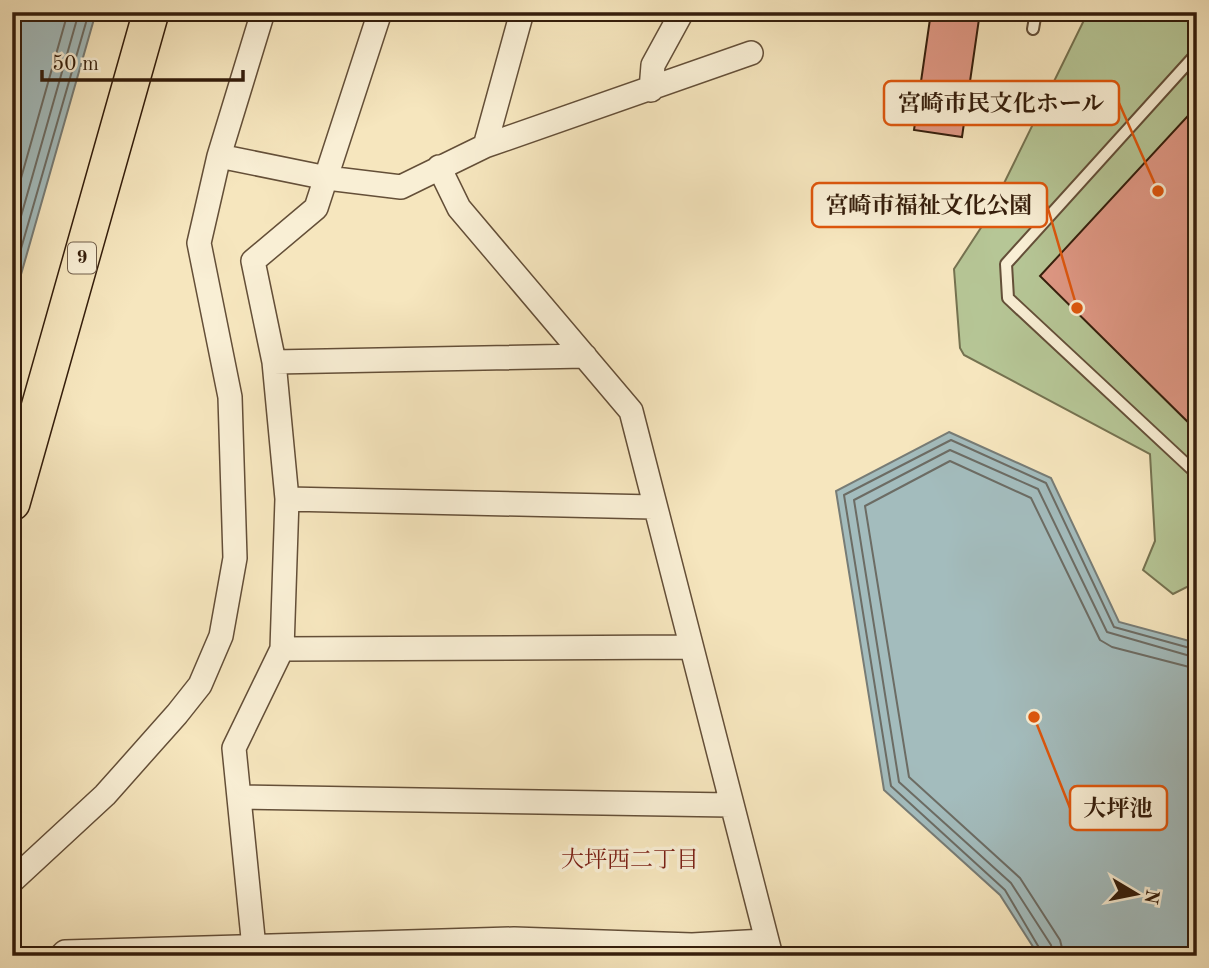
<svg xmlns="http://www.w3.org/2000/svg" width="1209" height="968" font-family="'Old Standard TT','Noto Serif JP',serif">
  <rect width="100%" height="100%" fill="#f6e6be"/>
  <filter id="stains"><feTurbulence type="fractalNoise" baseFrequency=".00286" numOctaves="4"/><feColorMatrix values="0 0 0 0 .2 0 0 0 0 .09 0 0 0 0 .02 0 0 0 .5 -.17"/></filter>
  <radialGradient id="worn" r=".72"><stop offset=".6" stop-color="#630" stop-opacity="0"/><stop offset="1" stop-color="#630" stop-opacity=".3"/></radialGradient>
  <path fill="#b6c696" stroke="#757250" stroke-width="2" d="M1088 12H1197V582L1173 594 1143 570 1155 541 1150 454 964 355 960 348 954 269 986 220Z"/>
  <path fill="#a3bcbd" stroke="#777c76" stroke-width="2" d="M12 12H96L12 306Z
    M949 432 1051 478 1119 622 1197 643V956H1039L1000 895 884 790 836 491Z"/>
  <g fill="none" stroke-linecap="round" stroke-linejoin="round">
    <path stroke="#6c6c64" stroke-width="2" d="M12 210 68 12
      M12 248 79 12
      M12 280 89 12
      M1044 956 1005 890 891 786 844 495 951 440 1046 483 1114 627 1197 650
      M1053 956 1051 945 1011 883 899 782 854 500 950 450 1038 489 1107 632 1197 658
      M1064 956 1060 940 1020 878 909 777 865 506 950 461 1031 498 1100 640 1112 647 1197 669"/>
  </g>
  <path fill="#e09885" stroke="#341d0b" stroke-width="2" d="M931 12H980L962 137 914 130Z
    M1197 106V431L1040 276Z"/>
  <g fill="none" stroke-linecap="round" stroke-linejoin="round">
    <g stroke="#644f38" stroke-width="14">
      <path id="service" d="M1033 29 1036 12
        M1197 53 1006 264 1008 298 1197 474"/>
    </g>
    <g stroke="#644f38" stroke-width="26">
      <path id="minor" d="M651 90 653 65 682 12
        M485 146 522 12
        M219 156 327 178 401 187 485 146 751 53
        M439 167 459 208 631 411 771 956
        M274 362 585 356
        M287 499 653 507
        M282 649 690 647
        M239 797 730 805
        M12 881 105 795 177 714 200 685 221 636 235 558 230 397 199 243 219 156 263 12
        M254 948 234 748 282 649 287 499 274 362 253 261 316 208 380 12
        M61 956 65 952 514 939 692 945 766 941"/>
    </g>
    <g stroke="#341d0b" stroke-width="38">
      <path id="primary" d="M12 503 151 12"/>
    </g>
    <use href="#service" stroke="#f9efd5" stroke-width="10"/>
    <use href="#minor" stroke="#f9efd5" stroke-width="23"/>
    <use href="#primary" stroke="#f6e6be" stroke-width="35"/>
  </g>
  <g text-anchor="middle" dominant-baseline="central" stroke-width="7" stroke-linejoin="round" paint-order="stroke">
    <rect fill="#f9efd5" stroke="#6f5c48" stroke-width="2" x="68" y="242.5" width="28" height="31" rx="5"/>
    <g font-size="19" font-weight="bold" fill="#341d0b">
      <text x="82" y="258">9</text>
    </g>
    <g font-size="23" fill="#7a1f14" stroke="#f9efd5">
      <text x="630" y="860">大坪西二丁目</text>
    </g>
  </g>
  <path fill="none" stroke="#df560c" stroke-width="2.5" d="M1158 191L1119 103M1077 308L1047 205M1034 717L1070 808"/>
  <g fill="#df560c" stroke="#f9efd5" stroke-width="2.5">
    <circle cx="1158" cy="191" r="7"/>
    <circle cx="1077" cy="308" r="7"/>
    <circle cx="1034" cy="717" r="7"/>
  </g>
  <g fill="#f9efd5" stroke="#df560c" stroke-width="2.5">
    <rect x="884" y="81" width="235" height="44" rx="7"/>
    <rect x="812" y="183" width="235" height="44" rx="7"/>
    <rect x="1070" y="786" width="97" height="44" rx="7"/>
  </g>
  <g font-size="23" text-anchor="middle" font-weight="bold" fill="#341d0b">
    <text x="1001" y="111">宮崎市民文化ホール</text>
    <text x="929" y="213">宮崎市福祉文化公園</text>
    <text x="1118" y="816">大坪池</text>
  </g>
  <rect width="1209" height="968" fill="none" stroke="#f6e6be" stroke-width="42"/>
  <rect x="14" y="14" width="1181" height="940" fill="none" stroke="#341d0b" stroke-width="3.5"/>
  <rect x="21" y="21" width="1167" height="926" fill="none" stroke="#341d0b" stroke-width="2"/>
  <g transform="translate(1136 894) rotate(100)" stroke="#f9efd5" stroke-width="5" paint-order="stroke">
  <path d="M0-5L12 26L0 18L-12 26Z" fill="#341d0b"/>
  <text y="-10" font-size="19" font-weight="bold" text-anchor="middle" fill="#341d0b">N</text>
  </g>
  <path d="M42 70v10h201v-10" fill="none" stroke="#341d0b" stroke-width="3.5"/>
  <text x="52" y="70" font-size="21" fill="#341d0b" stroke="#f9efd5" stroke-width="5" paint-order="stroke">50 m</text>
  <rect width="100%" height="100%" filter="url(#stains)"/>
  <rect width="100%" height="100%" fill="url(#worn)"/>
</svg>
